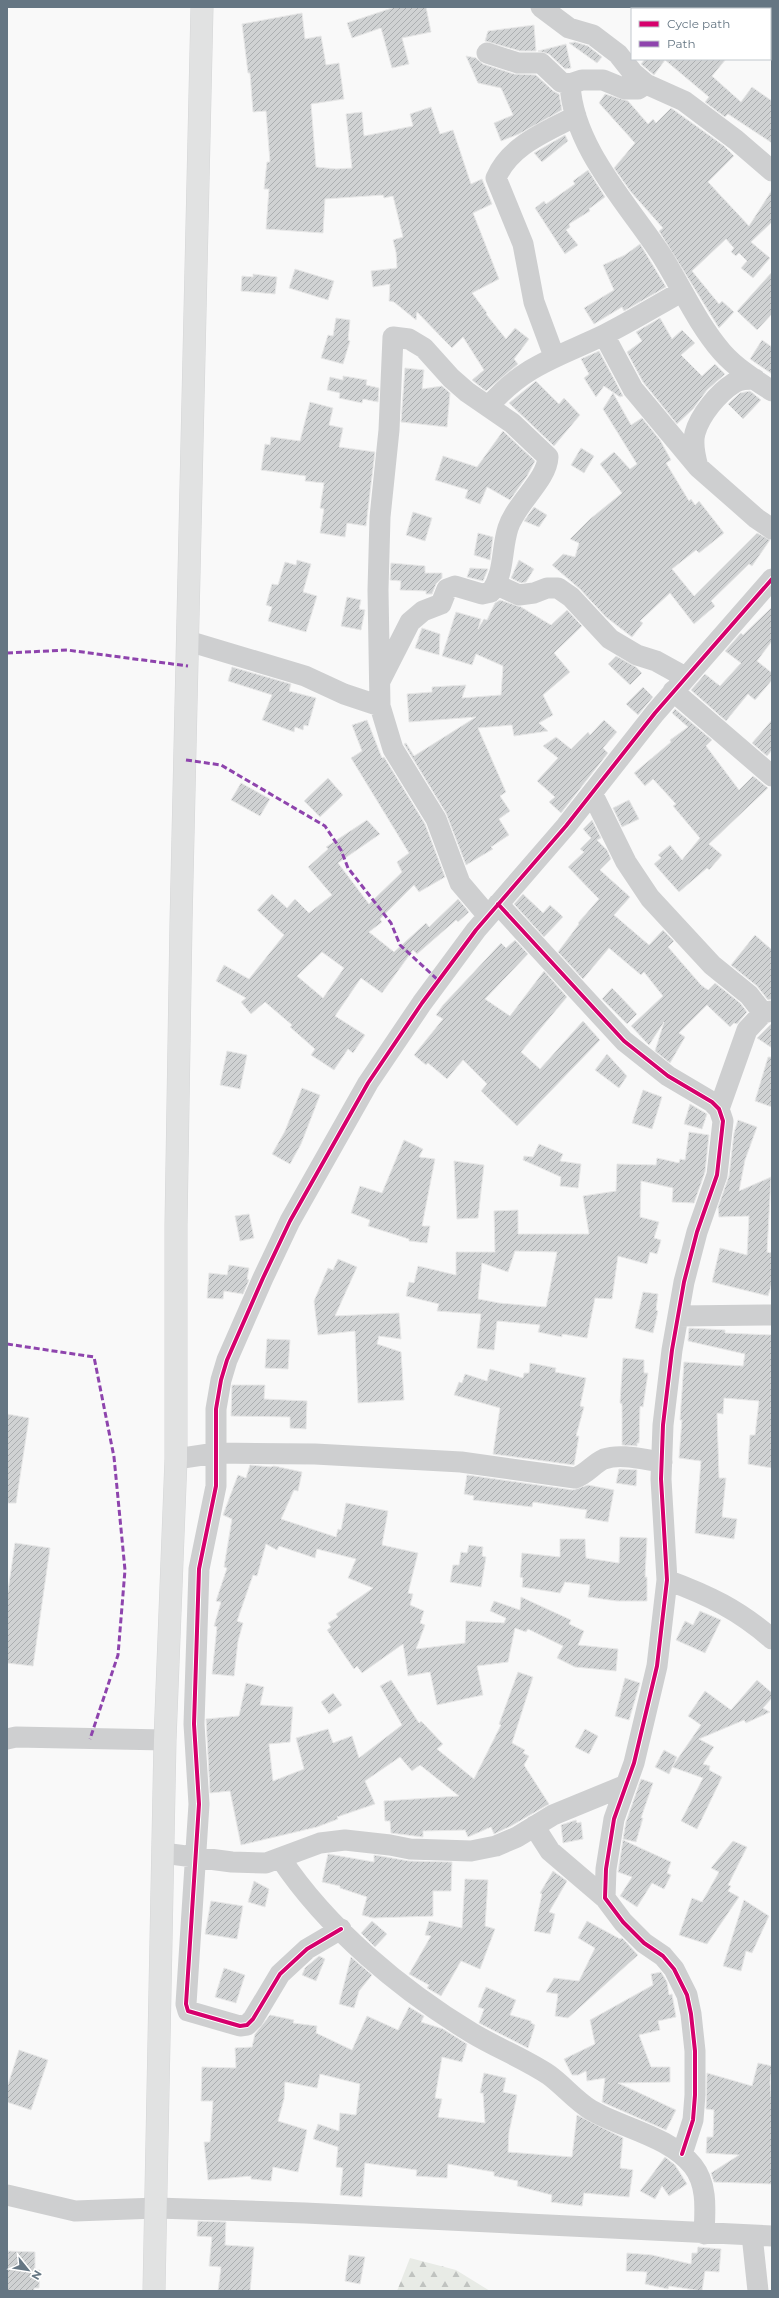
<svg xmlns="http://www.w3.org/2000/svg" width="779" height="2298" font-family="Montserrat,sans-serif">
  <defs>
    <pattern id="forest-firs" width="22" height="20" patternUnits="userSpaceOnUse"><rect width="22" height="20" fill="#e8ebe6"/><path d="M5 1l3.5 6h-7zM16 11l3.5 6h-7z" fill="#c0c3c0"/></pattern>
    <pattern id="building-hatch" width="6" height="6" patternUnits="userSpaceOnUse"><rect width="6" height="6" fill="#d0d2d3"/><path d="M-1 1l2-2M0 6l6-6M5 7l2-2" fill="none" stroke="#acafb1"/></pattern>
  </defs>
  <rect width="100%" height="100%" fill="#f9f9f9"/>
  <path fill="url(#forest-firs)" d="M410 2258 456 2270 490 2291H397Z"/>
  <path fill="url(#building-hatch)" stroke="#e8e8e8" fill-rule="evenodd" d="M395 7H426L431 32 402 38 409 64 392 68 381 28 352 38 347 23Z
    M302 13 305 39 321 36 326 65 339 63 344 99 311 104 316 167 336 169 352 168 346 114 362 112 364 136 413 126 410 114 431 107 440 134 453 130 471 184 482 179 492 204 473 213 499 279 472 293 487 313 486 314 506 339 515 328 529 339 514 359 518 364 486 391 472 380 484 370 463 337 452 348 417 312 416 320 394 302 389 301 390 284 373 287 371 271 397 268 396 252 393 240 403 237 393 196 384 198 383 195 325 199 323 233 266 229 269 189H264L267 162H270L266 111 253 112 250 73H248L242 24Z
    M534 25 536 51H520L485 41 488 31Z
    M575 42 588 46 602 57 597 63 569 43Z
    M566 44 571 68 565 69 549 54 538 51Z
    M466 56 476 58 483 64 514 74 536 75 553 91 559 94 562 110 519 134 501 141 494 123 513 115 501 88 478 83Z
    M645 59H726L712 76 741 102 752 87 772 101V143L728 114 725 117 705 102 709 97 665 60 654 75 641 64Z
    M605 94 628 101 648 124 653 119 656 123 671 108 724 146 734 156 708 182 749 226 772 190V222L751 242 770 258 753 278 741 268 747 261 739 253 736 256 731 252 734 248 726 239 692 271 719 304 722 301 734 312 719 328 659 231 663 228 631 192 614 168 635 143 599 103Z
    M565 135 568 141 542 162 534 153Z
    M588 170 605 197 589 209 590 211 569 224 570 227 566 230 578 245 565 254 535 208 544 201 546 204 575 184 573 181Z
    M640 244 666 287 624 311 622 307 594 324 584 308 614 290 603 265 625 255Z
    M295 269 334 281 328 300 289 288Z
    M772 272V314L757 330 737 311Z
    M253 274 277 277 275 294 241 291 242 276 253 277Z
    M336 318 350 320 348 340 350 341 343 364 321 358 328 335 333 336Z
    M660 318 672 339 682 330 695 343 681 355 702 376 715 364 725 374 707 390 693 409 677 424 643 382 627 352 642 341 636 332Z
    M762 340 772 347V374L750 359Z
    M599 351 623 396 620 397 604 386 596 397 584 378 589 374 581 359Z
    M405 368 424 370 422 389 442 386 450 393 447 427 401 422Z
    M343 376 367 380 366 385 379 388 378 402 363 399 362 403 339 398 340 393 327 390 330 377 343 380Z
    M536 381 559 404 564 398 580 415 554 446 509 403Z
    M750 391 761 400 743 419 728 404 740 393Z
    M613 393 631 425 642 418 660 440 671 460 666 463 689 501 691 499 695 505 699 501 724 533 699 553 696 550 672 569 694 596 757 533 770 540 752 566 749 564 711 601 715 606 694 624 670 593 640 621 643 623 632 637 606 617 580 589 552 565 563 554 575 557 579 543 570 539 590 519 622 493 600 464 614 452 630 469 637 464 603 409Z
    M310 402 333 408 329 425 343 428 339 447 375 452 366 526 347 523 345 537 320 533 324 509 320 508 324 483 305 481 306 476 261 470 265 444 270 445 271 437 300 441Z
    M503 431 535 461 527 476 510 500 487 487 480 504 465 498 468 490 435 480 443 456 477 467Z
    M581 448 594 456 584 473 571 465Z
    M534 507 547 515 539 527 524 521Z
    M413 512 432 518 425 541 406 535Z
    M478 533 493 537 490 560 474 555Z
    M297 560 311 564 303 592 317 596 306 632 268 621 272 607 266 605 272 584 278 585 285 562 296 565Z
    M519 560 534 569 526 582 521 583 511 578Z
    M391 563 425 566V573H442V578L436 584 432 594H426V591L400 590 401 581 390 580Z
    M470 568 488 569 483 581 467 577Z
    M347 597 361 600 359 609 365 610 361 630 341 626Z
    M500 600 521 607 551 625 567 610 582 626 554 653 570 672 543 695 553 715 539 723 548 731 514 736 512 725 478 728 506 792 500 796 510 811 499 819 509 835 491 847 493 849 466 865 446 813 404 744 406 743 414 756 476 717 409 722 407 694 432 692V687L466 685 462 698 501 695 503 666 476 654 472 665 442 656 456 612 481 619 478 629 484 619 487 620 495 603Z
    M772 607V641L757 661 772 673V680L755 700 748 694 726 721 691 690 705 674 720 686 741 663 725 651 741 633 743 635Z
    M422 628 440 634 439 655 415 648Z
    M616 656 636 667 642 673 630 685 608 664Z
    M232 667 291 684 289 691 316 698 308 726 304 725 303 730 295 727 294 732 262 720 272 695 228 681Z
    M643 687 653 697 638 715 626 704Z
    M675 709 712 740 706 746 739 790 753 776 768 788 709 844 722 855 709 870 707 868 679 892 654 864 661 858 658 855 670 845 682 860 700 838 673 806 676 804 653 779 645 786 634 773 671 742 670 740 688 727 672 713Z
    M367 720 382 758 384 757 425 824 445 877 419 892 414 885 380 919 382 922 369 932 394 952 426 923 429 927 458 899 469 912 458 922 456 920 417 954 413 950 382 993 361 978 335 1016 365 1035 353 1053 348 1049 334 1070 311 1055 315 1049 290 1027 292 1025 265 1002 251 1014 241 1002 246 998 216 981 224 965 249 979 284 935 257 910 272 894 287 908 295 899 309 913 332 895 308 867 328 849 326 847 367 820 380 834 338 863 369 904 402 872 397 862 409 853 351 758 362 751 352 725ZM322 952 344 968 323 998 297 976Z
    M604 720 617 732 603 748 608 753 561 813 549 802 555 797 537 781 558 758 543 746 556 737 571 749 588 732 590 735Z
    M772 720V750L767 756 752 743Z
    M328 778 343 795 320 817 304 801Z
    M241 783 270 799 260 816 231 800Z
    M629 800 639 819 622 827 613 808Z
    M592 820 601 838 597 840 607 850 611 859 600 870 630 897 614 915 649 945 663 930 674 941 668 947 701 985 708 990 715 983 740 1003 747 1012 737 1024 734 1023 730 1027 707 1005 679 1033 685 1037 670 1063 655 1051 664 1022 649 1045 631 1026 663 996 644 972 641 975 609 948 583 979 558 952 579 924 578 923 599 899 568 867 584 852 580 849 591 838 583 829Z
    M523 894 543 913 550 905 563 917 544 937 514 904Z
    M755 935 772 950V999L768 1000 757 986 731 965Z
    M515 940 528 954 485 999 510 1016 544 971 567 997 521 1052 540 1069 583 1021 600 1040 517 1126 481 1091 487 1084 463 1060 447 1079 428 1063 426 1065 414 1055 443 1019 436 1015 443 1005 501 943 506 948Z
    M612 988 637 1014 627 1024 602 999Z
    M772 1023V1048L757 1038Z
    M227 1051 247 1055 240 1089 220 1085Z
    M607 1054 627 1076 619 1088 595 1070Z
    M768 1057H772V1107L755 1101Z
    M302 1088 320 1095 301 1144 290 1164 272 1154 285 1131Z
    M643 1090 662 1097 652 1129 632 1123Z
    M690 1104 707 1114 702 1129 684 1124Z
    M738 1120 757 1127 745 1160 739 1191 771 1177 767 1252 772 1253V1283L768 1296 712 1282 720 1248 747 1255 749 1216 719 1217 718 1207 729 1176 734 1133Z
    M689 1132 709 1135 705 1172 694 1203 672 1202 673 1188 641 1181 640 1217 659 1222 654 1238 661 1240 657 1254 650 1252 647 1264 618 1256 612 1299 595 1298 587 1338 562 1334V1337L538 1332 540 1325 497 1321 494 1350 477 1348 481 1314 437 1311 439 1304 406 1296 409 1282 414 1283 418 1266 456 1275V1252H495L494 1211 518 1210V1234H589L583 1196 616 1191 617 1164 656 1165 657 1158 679 1163 680 1159 685 1160ZM515 1251 557 1252 546 1307 499 1303 478 1299 482 1263 508 1272Z
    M404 1140 423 1149 419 1157 435 1159 422 1226H430L427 1243 409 1241V1239L368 1226 370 1220 351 1213 360 1186 382 1193Z
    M539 1144 563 1154 560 1161 581 1164 578 1188 560 1186 561 1177 523 1160 524 1156 533 1157Z
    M454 1161 484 1165 478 1218 457 1219Z
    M249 1214 254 1238 240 1241 235 1216Z
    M338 1259 357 1267 335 1316 399 1313 401 1339 379 1336 377 1344 401 1352 404 1400 358 1403 355 1331 318 1335 314 1301 328 1268 333 1270Z
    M229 1265 249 1268 247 1279 249 1280 243 1294 224 1291 223 1299 207 1298 209 1273 227 1275Z
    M643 1292 658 1294 656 1310 658 1311 653 1333 635 1328Z
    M689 1328 725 1330V1333L772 1335V1468L748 1464 750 1435H755L759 1401 724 1398 723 1414 717 1413 719 1478H726L722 1517 737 1519 734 1539 695 1533 701 1461 679 1458 682 1420H680L684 1362 743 1366 745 1354 688 1341Z
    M267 1339 290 1340 288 1369 265 1368Z
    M623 1358 644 1360V1373H648L643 1407 640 1406 639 1443H637V1446L622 1445V1404L620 1403Z
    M530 1363 556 1368 555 1372 586 1378 580 1406 584 1407 576 1436H579L574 1465 493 1454 500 1408 454 1395 459 1382 462 1383 465 1374 487 1381 490 1369 523 1378 524 1373H529Z
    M232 1385H265L264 1399 307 1401 306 1429 290 1428V1417L231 1416Z
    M7 1414 29 1418 16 1503H7Z
    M250 1465 271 1467 274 1466 302 1472 298 1491 294 1490 281 1519 336 1537 338 1529 341 1530 346 1503 388 1511 382 1545 418 1553 408 1593 413 1594 410 1605 424 1611 420 1623 425 1625 416 1649 465 1643 466 1621 504 1623 506 1618 490 1611 494 1601 520 1610 521 1597 571 1620 569 1624 584 1631 578 1645 618 1649 616 1671 575 1667 557 1658 563 1646 528 1629 526 1632 515 1628 508 1662 477 1666 483 1695 437 1705 430 1672 408 1676 403 1644 362 1673 357 1666 354 1669 327 1630 331 1627 328 1623 338 1617 336 1614 373 1588 348 1578 356 1559 317 1549 315 1558 279 1546 277 1550 266 1544 257 1576 253 1575 237 1621 243 1623 238 1641 234 1676 212 1674 217 1627 214 1626 221 1602 216 1601 227 1568 224 1567 232 1519 223 1515 238 1475 246 1478Z
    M619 1469 637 1470 636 1486 616 1483Z
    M467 1475 573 1490 588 1485 614 1490 608 1522 585 1518 587 1510 533 1502 532 1507 473 1500 474 1496 464 1494Z
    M620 1537 647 1538 645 1577H647V1601H617L588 1597 590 1585 565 1582 560 1593 522 1587 523 1578 520 1577 522 1553 560 1557V1539H585L586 1558 619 1563Z
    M15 1543 50 1548 33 1666 7 1663V1598Z
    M469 1545 483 1547 482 1556 486 1557 481 1587 450 1582 453 1565H459L461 1552 467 1553Z
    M700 1611 721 1620 705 1653 676 1640 685 1621 693 1625Z
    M518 1672 533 1677 512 1743 525 1750 523 1753 529 1756 524 1765 549 1804 511 1826 494 1834 491 1827 468 1837 465 1830 423 1831V1837L391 1833 390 1821H385L384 1801 459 1796 420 1765 412 1771 400 1757 365 1781 375 1804 337 1817 338 1819 317 1827 241 1845 230 1791 210 1793 206 1719 239 1716 246 1683 264 1687 260 1705 293 1707 290 1742 269 1744 273 1781 304 1769 296 1738 328 1729 333 1743 352 1736 359 1758 402 1725 380 1686 391 1680 419 1723 421 1721 443 1744 437 1749 474 1779 501 1725 499 1724Z
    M625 1678 640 1683 629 1720 615 1716Z
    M757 1680 772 1693V1698L763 1708 770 1712 746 1723 744 1720 699 1739 714 1747 703 1764 710 1766 709 1770 722 1777 697 1829 681 1821 703 1778 672 1767 701 1725 688 1716 705 1691 731 1710Z
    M333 1693 342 1705 329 1714 321 1702Z
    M585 1729 598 1736 589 1754 575 1747Z
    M664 1750 677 1757 669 1774 655 1767Z
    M641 1779 653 1783 641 1818H643L636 1842 623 1839 626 1822Z
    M576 1820 577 1823 581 1822 583 1839 563 1843 561 1825Z
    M623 1840 671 1862 667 1873 671 1875 664 1889 652 1883 637 1907 620 1896 632 1877 618 1872Z
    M733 1841 747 1847 728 1885 731 1886 728 1891 739 1897 707 1944 679 1935 692 1898 702 1902 719 1872 711 1868Z
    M328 1854 374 1862V1855L409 1861 452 1862 451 1891H433V1916L373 1918 362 1915 367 1897 340 1888V1886L322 1882Z
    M553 1871 567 1881 549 1912 555 1914 550 1934 534 1931 542 1894 540 1893Z
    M465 1879 488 1880 485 1926 495 1929 480 1969 461 1961 441 1996 427 1988 429 1985 409 1974 431 1936 425 1935 429 1921 462 1928Z
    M254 1881 269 1889 265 1907 248 1902Z
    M744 1900 769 1916 752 1953 746 1951 741 1971 723 1966Z
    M211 1901 243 1906 237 1939 205 1934Z
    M372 1921 387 1934 375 1947 361 1933Z
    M587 1921 620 1939 622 1938 638 1955 568 2018 555 2016 558 1994 546 1992 554 1978 579 1981 595 1948 578 1938Z
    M319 1956 325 1959 316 1981 302 1975 305 1968Z
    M351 1957 372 1975 359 1991 354 2008 339 2004Z
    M224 1968 245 1975 236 2003 215 1997Z
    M661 1972 667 1982 669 1995 672 1994 676 2017 658 2021 660 2030 639 2035 651 2067H670V2082L618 2083 676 2110 666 2130 602 2102 605 2078 587 2081 586 2071 578 2075H572L564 2059 595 2044 590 2020 653 1985 651 1974Z
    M486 1987 516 2000 510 2015 531 2021V2023L535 2025 528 2048 479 2023 484 2009 478 2007Z
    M409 2007 424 2016 421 2022 443 2029 467 2044 462 2062 442 2057 435 2098 442 2099 438 2117 485 2123 483 2093H480L484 2073 506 2078 503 2092 517 2095 509 2132 508 2152 572 2157 577 2115 623 2138 620 2168 633 2170 629 2197 584 2193 582 2206 551 2202 552 2195 517 2186 518 2181 494 2176V2172L448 2164 447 2178 416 2176 417 2170 365 2163 362 2197 340 2195 343 2168 336 2167 338 2147 313 2139 318 2124 339 2131 340 2113 356 2115 360 2084 320 2074 317 2088 285 2082 284 2099 278 2121 307 2130 298 2172 273 2167 271 2181 251 2179V2176L208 2180 204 2142H210L213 2101H201L202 2067 236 2068 235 2048 252 2047 255 2034 270 2015 294 2020 293 2023 317 2026 316 2033 352 2050 367 2016 398 2030Z
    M19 2050 48 2060 31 2110 7 2102V2088Z
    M758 2063 772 2066 770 2082 772 2106V2184L714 2182 711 2173 739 2155 706 2153 707 2137H713L714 2110 706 2109 707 2073 752 2086Z
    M665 2157 675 2165 687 2184 669 2196 662 2186 655 2199 640 2191Z
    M198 2221 226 2222 225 2245 254 2247 250 2291H218L221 2267 209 2266 212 2237 197 2236Z
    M698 2247 721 2249 719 2272 705 2271 702 2291 669 2286 668 2289 645 2284 647 2272 626 2271 627 2253 652 2255 691 2264 692 2253H697Z
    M8 2251 35 2252V2270H40L39 2288H34V2291H7Z
    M349 2255 365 2257 360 2284 345 2281Z"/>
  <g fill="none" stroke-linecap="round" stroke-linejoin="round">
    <g stroke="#d5d6d7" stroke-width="23">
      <path id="major" d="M154 2291 165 1740 176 1459V1225L181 923 202 7"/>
    </g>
    <path stroke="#cecfd0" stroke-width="21" d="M541 7 569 28 593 35 618 54 633 73 646 84 684 101 736 140 772 171
      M487 53 518 63H541L561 82 570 84 582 80H603L625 89H638L646 84
      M570 84C573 148 629 205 662 256 682 288 697 323 722 352 735 367 755 380 772 391
      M604 335 633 389 698 467 756 518 772 529
      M554 356 534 302 523 244 496 178C510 145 546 132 576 116
      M489 406C524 365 558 357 604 335 630 322 656 306 681 292
      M698 467C695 456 692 444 695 433 700 415 718 393 734 383 740 379 748 379 755 379
      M497 585 519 595 534 593 547 588H558L571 597 610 639 637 655 656 661 685 677
      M188 641 305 676 344 694 380 706
      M380 681 410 622 423 611 441 604 447 589 455 586 482 594 491 592C505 572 501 550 508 528 516 503 547 480 548 457L512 423 467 392 451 378 424 348 409 339 393 337 389 430 380 517 378 590 380 706 393 749 436 819 460 883 488 916
      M673 691 772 776
      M592 793 626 862 650 898 712 965 749 995 763 1013
      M498 904 624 1041 668 1076 712 1102 719 1109 723 1121 717 1175 697 1232 684 1282 672 1350 663 1425 661 1479 667 1580 657 1666 634 1763 614 1819 606 1869 605 1898 623 1922 644 1943 663 1956 674 1969 687 1995 691 2014 695 2051V2095L693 2120 682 2154
      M719 1109 747 1030 763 1013 772 1011
      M678 1316 772 1315
      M176 1459 216 1453 315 1454 461 1462 575 1478C587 1474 593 1464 604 1459 621 1453 645 1460 662 1462
      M667 1580C708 1595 739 1610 772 1639
      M7 1739 16 1737 165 1740
      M534 1826 550 1851 605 1898
      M163 1853 232 1862 266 1863 320 1843 345 1840 390 1845 410 1849 471 1851 496 1846 517 1837 553 1815 626 1785
      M281 1859C327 1928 401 1990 472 2033 497 2048 525 2059 549 2075 564 2086 576 2101 591 2110 624 2129 669 2136 693 2166 708 2185 705 2211 704 2234
      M341 1929 307 1949 280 1974 253 2019 247 2025 240 2026 188 2011 186 2004 199 1804 194 1724 199 1569 216 1486V1409L221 1380 227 1360 263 1278 290 1221 368 1083 422 1003 476 930 566 826 655 713 772 579
      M7 2195 75 2211 157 2208 305 2213 772 2236
      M752 2235 758 2291"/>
    <use href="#major" stroke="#e1e2e2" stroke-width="22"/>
    <path stroke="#8e44ad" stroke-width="3" stroke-dasharray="6 3" stroke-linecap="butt" d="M7 653 67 650 188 666
      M186 760 221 765 325 826 341 850 348 868 391 923 400 945 438 980
      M7 1344 94 1357 114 1457 125 1570 118 1655 90 1739"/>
    <g stroke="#fff" stroke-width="6">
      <path id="cycleway" d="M498 904 624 1041 668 1076 712 1102 719 1109 723 1121 717 1175 697 1232 684 1282 672 1350 663 1425 661 1479 667 1580 657 1666 634 1763 614 1819 606 1869 605 1898 623 1922 644 1943 663 1956 674 1969 687 1995 691 2014 695 2051V2095L693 2120 682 2154
        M341 1929 307 1949 280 1974 253 2019 247 2025 240 2026 188 2011 186 2004 199 1804 194 1724 199 1569 216 1486V1409L221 1380 227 1360 263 1278 290 1221 368 1083 422 1003 476 930 566 826 655 713 772 579"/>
    </g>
    <use href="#cycleway" stroke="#d6006c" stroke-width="4"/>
  </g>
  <rect width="779" height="2298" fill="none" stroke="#657683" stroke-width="16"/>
  <rect x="631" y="8" width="140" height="52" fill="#ffffff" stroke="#c1c8cd"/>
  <rect x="639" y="21" width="20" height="6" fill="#d6006c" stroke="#c1c8cd"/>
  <text x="667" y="28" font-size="12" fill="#657683">Cycle path</text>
  <rect x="639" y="41" width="20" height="6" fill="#8e44ad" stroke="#c1c8cd"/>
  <text x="667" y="48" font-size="12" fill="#657683">Path</text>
  <g transform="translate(28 2270) rotate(120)" stroke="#ffffff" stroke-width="3" paint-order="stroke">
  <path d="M0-3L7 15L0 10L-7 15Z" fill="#657683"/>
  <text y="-6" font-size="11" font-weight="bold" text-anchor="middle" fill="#657683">N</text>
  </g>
</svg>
